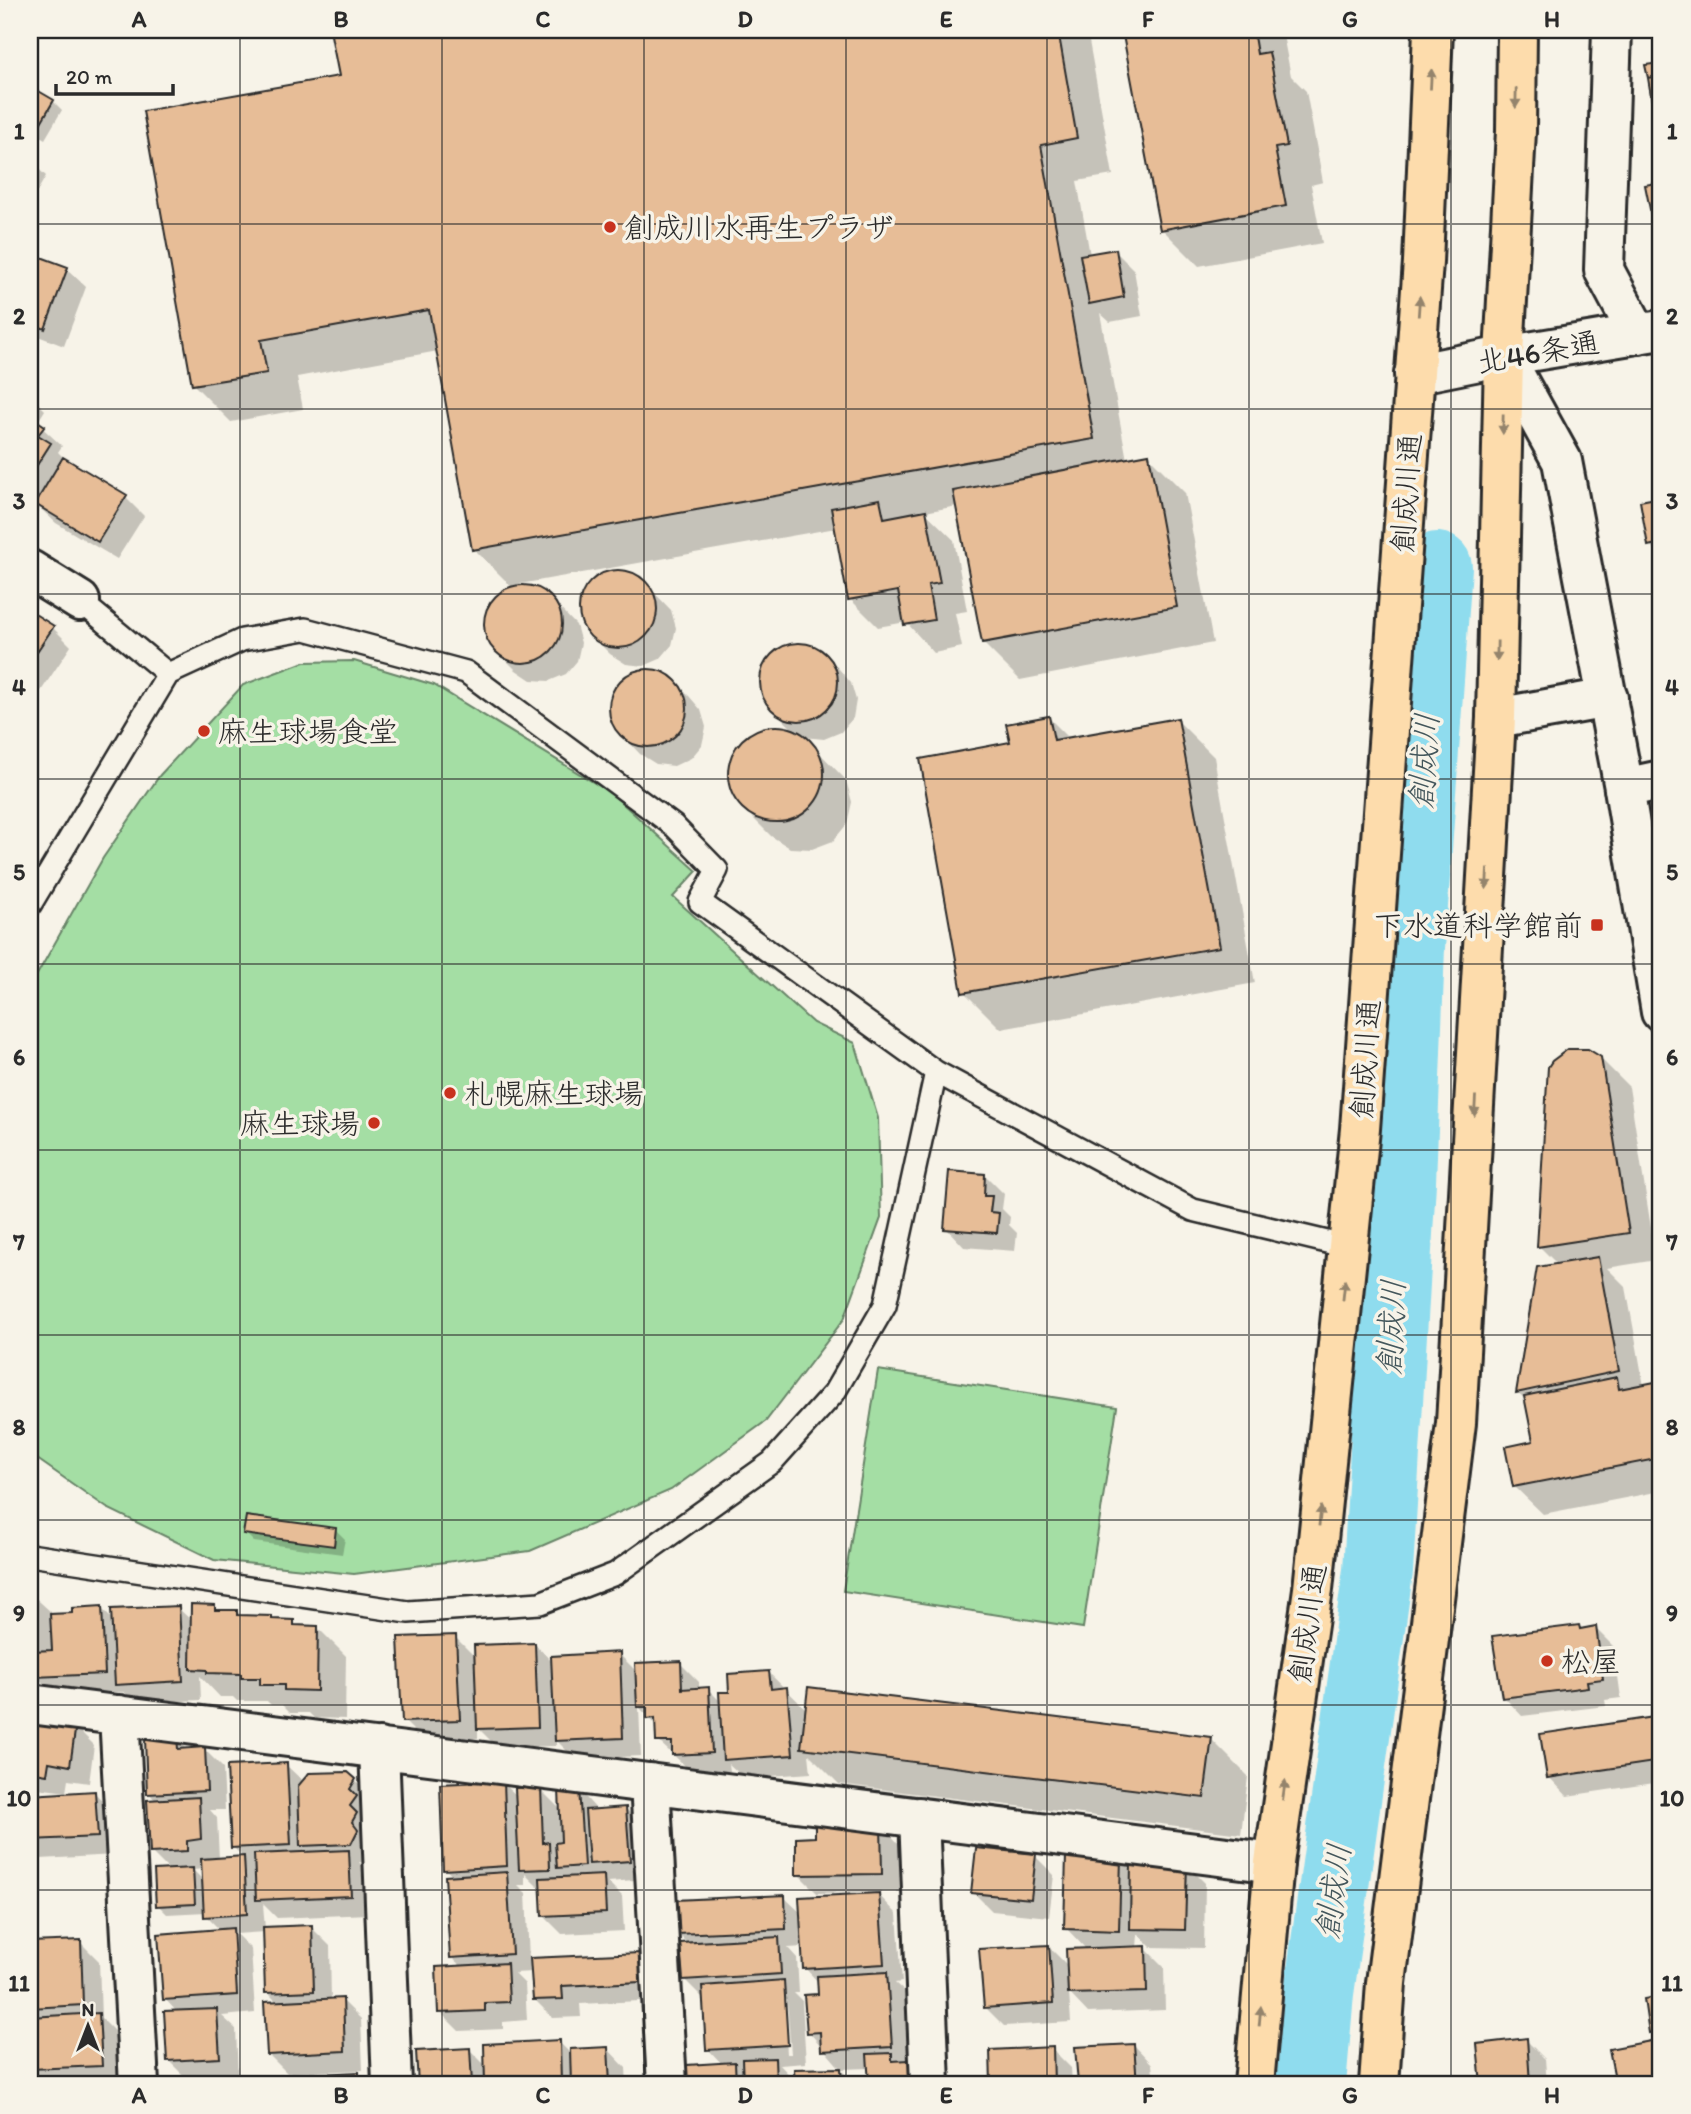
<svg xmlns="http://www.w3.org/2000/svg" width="1691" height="2114" font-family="Itim,'Klee One',sans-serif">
  <rect width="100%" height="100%" fill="#f7f3e8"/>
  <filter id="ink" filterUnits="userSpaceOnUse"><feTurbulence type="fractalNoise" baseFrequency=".0143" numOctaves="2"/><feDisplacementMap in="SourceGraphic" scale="14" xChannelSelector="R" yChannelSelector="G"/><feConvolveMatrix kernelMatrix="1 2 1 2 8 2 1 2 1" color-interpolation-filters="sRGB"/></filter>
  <g filter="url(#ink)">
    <path fill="#a4dea4" stroke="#688468" stroke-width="2" d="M354 661 434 685 611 793 697 871 673 897 813 1023 855 1043 878 1118 881 1218 844 1319 766 1421 671 1490 530 1551 354 1574 214 1560 107 1508 30 1454V1069L34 1061 30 1057V987L103 858 160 775 243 685 304 662Z
      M878 1370 1117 1407 1083 1628 843 1591Z"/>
    <path fill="#0003" fill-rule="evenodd" d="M332 30H1087L1113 175 1077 181 1090 255 1115 251 1134 270 1142 316 1110 322 1100 313 1127 460 1148 456 1185 493 1213 643 1020 680 983 643 957 506 925 512 954 540 967 611 955 613 962 647 934 653 906 622 878 627 850 599 836 528 520 584 544 592 576 625 581 643 577 661 566 674 549 681 531 680 516 670 496 650 487 634 486 616 494 600 513 588 474 549 438 351 297 377 303 409 231 422 194 385 341 78Z
      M1124 30H1282L1291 76 1306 91 1323 182 1311 185 1322 243 1199 266 1162 229Z
      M30 88 53 101 62 110 45 139 30 130Z
      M30 161 46 176 30 204Z
      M30 255 67 269 86 287 64 346 30 333Z
      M30 395 45 410 37 423 62 446 58 452 69 463 125 497 144 516 117 559 56 523 40 508 37 513 30 508Z
      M1661 499V556L1650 545 1642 503Z
      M621 571 639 577 671 610 676 628 672 645 660 659 644 666 626 664 610 654 591 635 582 619 581 601 589 584 604 574Z
      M30 613 52 627 71 646 41 691 30 684Z
      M802 644 819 650 839 669 851 683 856 700 853 718 841 732 824 739 804 737 846 780 852 802 847 824 833 841 812 849 790 848 771 836 742 807 730 787V764L740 744 758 731 780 727 797 733 771 708 762 692V674L769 658 784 646Z
      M652 670 669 677 689 696 701 710 706 727 702 745 691 758 674 766 656 764 640 754 621 734 612 719 611 700 619 684 634 674Z
      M1049 718 1070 739 1177 720 1214 757 1255 983 1001 1029 964 992 1012 744Z
      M1600 1058 1629 1087 1656 1260 1607 1268 1626 1287 1644 1386 1659 1383 1661 1385V1491L1543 1514 1514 1486 1535 1442 1527 1402 1518 1392 1558 1265 1539 1246Z
      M985 1175 1004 1194 1002 1209 1010 1217 1009 1225 1017 1233 1015 1251 964 1247 946 1228Z
      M336 1530 345 1539 342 1554 254 1542 245 1533Z
      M30 1593 51 1612V1616L74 1615 101 1608 114 1621 178 1608 193 1622 214 1607 219 1611H237L243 1617 272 1618 275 1621 293 1622 298 1627 318 1628 346 1656 345 1719 314 1718 309 1713H290L282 1705H271L267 1701H237L233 1697H220L200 1676 201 1700 135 1703 124 1692 55 1695 36 1676 35 1653H30Z
      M1579 1626 1583 1630 1595 1628 1614 1647 1621 1698 1605 1700 1606 1706 1522 1716 1504 1697Z
      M455 1637 476 1658 535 1644 553 1663 619 1654 637 1672 680 1663 699 1682V1689H708L721 1702 731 1693 769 1673 807 1710 1211 1739 1248 1776 1241 1834 839 1784 809 1754 811 1773 744 1778 729 1764 730 1771 693 1773 658 1741 657 1726 639 1707 641 1756 575 1759 556 1740V1746L497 1747 478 1728V1738L423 1740 404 1721Z
      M1661 1718V1782L1567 1796 1549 1777 1542 1735Z
      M30 1719 75 1726 94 1745 89 1783 68 1780 66 1792 30 1787Z
      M177 1739 188 1750 204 1749 223 1768 225 1810H210L217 1818 219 1859 244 1858 233 1847 286 1765 304 1782 355 1780 374 1799 370 1862H359L367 1871 369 1914 277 1918 263 1904 265 1929 311 1927 330 1946 331 2001 342 2000 361 2019 363 2070 287 2073 268 2054 278 2003 267 1992 265 1932 236 1934 251 1949 255 2013 222 2016 236 2029 238 2077 248 2076 255 2084H170V2082L189 2081 168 2060 177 2012 165 1999 221 1931 206 1916V1912L167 1914 158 1905 170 1871 151 1852 156 1801 149 1793ZM203 1869 204 1881 193 1870Z
      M503 1783 518 1797 540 1789 561 1810 579 1790 598 1811 626 1809 645 1828 648 1879 608 1882 622 1896 624 1931 562 1934 543 1915 542 1888H539L525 1874V1885H518L526 1893 529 1960 639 1955 658 1974 659 2000 580 2004 581 2017 553 2018 534 1999 533 1972 514 1973 525 1984 527 2020 503 2022V2029L459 2031 440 2012 462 1967 451 1957 454 1877 445 1869Z
      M95 1793 113 1812 116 1855 40 1859 30 1848V1797Z
      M881 1825 899 1844 900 1892H876L897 1914 902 1982 895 1983 906 1993 910 2064 927 2084H870L869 2068 840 2069 855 2084H689L688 2067 723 2065 708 2049 703 1998 684 1979 689 1945 678 1934 784 1897 802 1914 869 1895 868 1892 817 1893 798 1874 817 1839ZM804 1947 805 1968 819 1983 820 1996 809 2032 841 2069 796 2071V2082L780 2065 806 2063 802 2001 794 1993H799L797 1958 788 1948ZM784 2000H787L791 2054H787Z
      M1035 1856 1054 1875 1049 1917 992 1911 973 1892Z
      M1120 1858 1133 1871 1186 1864 1205 1883 1204 1948 1151 1947 1138 1934 1137 1948H1145L1164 1967 1165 2010 1088 2013 1069 1993 1071 2022 1004 2026 985 2007 1048 1946 1069 1967 1087 1950 1066 1928Z
      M30 1924V1944L80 1942 99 1961 101 2018 117 2034 120 2084H30V2018H37L30 2013Z
      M1661 1998V2084H1618L1612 2051 1660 2041 1651 2032 1646 2000Z
      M1526 2040 1545 2059 1547 2084H1483L1479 2045Z
      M559 2042 572 2055 608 2049 626 2068 627 2084H420L418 2053 470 2050 486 2066Z
      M1134 2045 1152 2064 1154 2084H1080L1077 2049Z
      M1052 2049 1071 2068 1072 2084H993L992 2052Z
      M358 2074 368 2084H281V2078Z"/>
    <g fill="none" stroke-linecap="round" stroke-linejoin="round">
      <path stroke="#8fdcee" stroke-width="70" d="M1311 2084 1319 1993 1378 1571 1401 1182 1410 947 1437 567"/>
    </g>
    <path fill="#e7bd97" stroke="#2b2b2b" stroke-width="2" d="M330 30H1058L1077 138 1041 145 1094 439 472 550 429 310 261 340 267 373 192 385 143 111 339 76Z
      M1122 30H1253L1257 54 1269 52 1287 146 1275 148 1286 206 1160 230Z
      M1661 63V75L1648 78 1645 65Z
      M1661 75V155L1648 78Z
      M30 86 54 100 36 131 30 128Z
      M1661 182V263L1645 185Z
      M1116 249 1124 297 1089 304 1080 255Z
      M30 253 68 267 45 329 30 323Z
      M30 416 45 426 38 435 51 443 30 476Z
      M1149 454 1177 607 982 643 953 491Z
      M63 457 127 495 98 542 35 504Z
      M1661 497V543L1648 546 1640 501Z
      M880 499 884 518 926 510 940 583 928 585 934 620 904 625 898 591 848 600 831 508Z
      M579 609a39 39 0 1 1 78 0a39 39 0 1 1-78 0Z
      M484 624a39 39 0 1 1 78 0a39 39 0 1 1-78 0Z
      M30 611 54 626 30 662Z
      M760 682a39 39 0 1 1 78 0a39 39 0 1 1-78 0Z
      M609 708a39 39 0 1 1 78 0a39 39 0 1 1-78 0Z
      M1049 716 1054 740 1178 718 1220 947 962 993 920 759 1010 742 1006 724Z
      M728 774a48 48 0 1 1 96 0a48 48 0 1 1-96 0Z
      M1568 1049H1588L1601 1057 1629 1233 1537 1247 1548 1067 1552 1061Z
      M949 1171 985 1174 984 1196H992L990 1212 999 1213 997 1233 944 1229Z
      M1598 1257 1619 1371 1516 1393 1537 1267Z
      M1617 1377 1619 1389 1660 1381 1661 1458 1513 1487 1505 1447 1533 1441 1524 1396Z
      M246 1516 336 1528 334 1546 243 1534Z
      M30 1591H33L34 1634H30Z
      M191 1604 215 1605V1610H237V1615L272 1616V1619L294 1620V1625L318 1626 317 1691 284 1690V1685H260V1678H241V1674L207 1673V1670L190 1669Z
      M102 1606 105 1674 34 1677 33 1651 52 1650 50 1614 72 1613V1608Z
      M179 1606 183 1681 115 1685 111 1609Z
      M1579 1625 1580 1629 1596 1626 1603 1679 1587 1681 1588 1687 1502 1698 1492 1636Z
      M456 1635 460 1720 402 1722 398 1637Z
      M535 1643 538 1727 477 1729 474 1645Z
      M620 1652 623 1738 555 1741 551 1656Z
      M681 1661 682 1689 709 1687 712 1753 672 1755V1742H656L655 1718 647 1719V1707H637L635 1663Z
      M769 1671 771 1689 787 1687 793 1755 723 1760 719 1692H729L728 1674Z
      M808 1687 1212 1737 1204 1798 801 1748Z
      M1661 1716V1761L1547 1778 1540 1734Z
      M30 1718 76 1724 70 1766 49 1762 47 1775 30 1772Z
      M177 1737 178 1749 205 1747 207 1791 147 1794 145 1738Z
      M287 1763 291 1845 231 1848 227 1766Z
      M348 1772 356 1779 350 1789 357 1796 350 1806 357 1813 352 1822 358 1830 351 1844 300 1846 298 1786 309 1773Z
      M504 1781 507 1866 443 1870 440 1784Z
      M541 1787 543 1843 549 1842 550 1869 519 1870 515 1788Z
      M579 1788 584 1866 557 1868 555 1843 561 1842 559 1789Z
      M95 1791 98 1837 30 1840V1795Z
      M199 1797 201 1839 187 1841V1851L150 1853 147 1800Z
      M626 1807 630 1861 589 1864 585 1810Z
      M881 1823 882 1874 796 1875V1838L815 1837V1824Z
      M976 1848 1036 1854 1031 1899 971 1893Z
      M349 1850 351 1896 256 1900 254 1854Z
      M1066 1855 1121 1857 1119 1931 1064 1929Z
      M244 1856 247 1914 204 1917 201 1859Z
      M1131 1861 1187 1863 1185 1930 1130 1929Z
      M193 1868 195 1904 156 1906 154 1870Z
      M507 1872 512 1954 450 1958 445 1876Z
      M604 1875 606 1913 542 1916 540 1878Z
      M879 1893 884 1964 803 1969 799 1897Z
      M785 1895 786 1929 677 1934 675 1900Z
      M312 1925 314 1991 265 1993 263 1927Z
      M233 1928 237 1995 163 2000 158 1934Z
      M779 1937 781 1974 683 1980 680 1943Z
      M81 1940 83 2005 30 2008V1942Z
      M1049 1945 1053 2003 984 2008 979 1949Z
      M1146 1946 1147 1992 1068 1994 1066 1949Z
      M640 1953 641 1982 562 1986 563 1999 533 2000 530 1958Z
      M507 1963 509 2002 485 2003V2011L438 2013 436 1967Z
      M887 1972 892 2047 821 2051 820 2032 807 2033 804 1995 818 1994 817 1976Z
      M784 1980 788 2045 706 2050 702 1986Z
      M1661 1996V2031L1649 2033 1644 1999Z
      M343 1998 345 2051 267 2055 264 2002Z
      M217 2009 220 2058 167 2061 164 2011Z
      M99 2013 102 2066 30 2069V2017Z
      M1527 2038 1530 2084H1481L1477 2044Z
      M1661 2039V2077L1616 2084 1609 2049Z
      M560 2040 561 2084H485L484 2044Z
      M1134 2044 1137 2084H1078L1075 2047Z
      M608 2047 610 2084H571L570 2049Z
      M1053 2047 1054 2084H991L990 2050Z
      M470 2048 472 2084H418L416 2051Z
      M892 2053V2061L909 2060 910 2084H869L867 2054Z
      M775 2058 776 2084H743L742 2059Z
      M735 2062 736 2084H687V2065Z
      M841 2068 842 2084H795L794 2069Z
      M359 2072V2084H279V2076Z
      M248 2075 249 2084H168V2080Z"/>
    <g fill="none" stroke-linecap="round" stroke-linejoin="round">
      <g stroke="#2b2b2b" stroke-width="26">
        <path id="lane" d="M80 601 168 674
          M30 905 168 674 242 640 305 629 466 672 674 826 717 870 700 902 936 1072 885 1305 834 1393 772 1462 615 1574 540 1603 408 1612 30 1555
          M936 1072 1193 1210 1348 1247"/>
      </g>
      <g stroke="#2b2b2b" stroke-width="44">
        <path id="street" d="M1612 30 1604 270 1638 334
          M30 570 80 601
          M1496 718 1608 698
          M1624 788 1661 780
          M30 1704 1274 1863
          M119 1715 139 2084
          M379 1748 392 2084
          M650 1783 667 2084
          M919 1817 930 2084"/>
      </g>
      <g stroke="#2b2b2b" stroke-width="44">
        <path id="secondary" d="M1504 356 1562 461 1624 788 1661 1012
          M1414 374 1504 356 1661 330"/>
      </g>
      <g stroke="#2b2b2b" stroke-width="44">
        <path id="highway" d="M1254 2084 1274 1863 1313 1589 1360 1129 1423 262 1433 30
          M1379 2084 1386 1983 1456 1423 1496 718 1504 356 1516 131 1517 30"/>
      </g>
      <use href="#lane" stroke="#f7f3e8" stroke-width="21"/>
      <use href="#street" stroke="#f7f3e8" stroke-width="38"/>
      <use href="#secondary" stroke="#f7f3e8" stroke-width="38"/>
      <use href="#highway" stroke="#fddcac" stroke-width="38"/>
    </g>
    <defs><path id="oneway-solid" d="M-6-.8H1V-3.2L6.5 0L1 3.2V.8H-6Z" transform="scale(1.75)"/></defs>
    <g fill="#94846c">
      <use href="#oneway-solid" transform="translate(1431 79) rotate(-87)"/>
      <use href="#oneway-solid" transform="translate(1516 98) rotate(91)"/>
      <use href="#oneway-solid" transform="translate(1419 306) rotate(-86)"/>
      <use href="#oneway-solid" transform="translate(1503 424) rotate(91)"/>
      <use href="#oneway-solid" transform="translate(1497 651) rotate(91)"/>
      <use href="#oneway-solid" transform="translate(1487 879) rotate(93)"/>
      <use href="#oneway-solid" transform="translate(1475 1106) rotate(93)"/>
      <use href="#oneway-solid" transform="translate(1344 1290) rotate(-84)"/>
      <use href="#oneway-solid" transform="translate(1320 1516) rotate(-84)"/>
      <use href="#oneway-solid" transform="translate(1284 1790) rotate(-82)"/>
      <use href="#oneway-solid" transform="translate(1260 2016) rotate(-85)"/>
    </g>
  </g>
  <path fill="none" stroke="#2b2b2b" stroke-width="2" stroke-opacity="0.55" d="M240 30V2084M442 30V2084M644 30V2084M846 30V2084M1047 30V2084M1249 30V2084M1451 30V2084M30 224H1661M30 409H1661M30 594H1661M30 779H1661M30 964H1661M30 1150H1661M30 1335H1661M30 1520H1661M30 1705H1661M30 1890H1661"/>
  <g fill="#c8321e" stroke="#f7f3e8" stroke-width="2.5">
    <circle cx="610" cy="227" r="7"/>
    <circle cx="204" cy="731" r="7"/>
    <rect x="1590" y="918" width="14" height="14" rx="3.5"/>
    <circle cx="450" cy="1093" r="7"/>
    <circle cx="374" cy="1123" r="7"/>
    <circle cx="1547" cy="1661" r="7"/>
  </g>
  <g text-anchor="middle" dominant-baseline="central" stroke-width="7" stroke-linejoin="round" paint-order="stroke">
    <g font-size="30" fill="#2b2b2b" stroke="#f7f3e8" text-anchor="start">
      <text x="624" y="227">創成川水再生プラザ</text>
      <text x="218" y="731">麻生球場食堂</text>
      <text x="1583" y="925" text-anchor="end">下水道科学館前</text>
      <text x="464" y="1093">札幌麻生球場</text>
      <text x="360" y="1123" text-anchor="end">麻生球場</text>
      <text x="1561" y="1661">松屋</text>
    </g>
    <g font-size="30" fill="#2b2b2b" stroke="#f7f3e8">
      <text transform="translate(1538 352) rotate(-10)">北46条通</text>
      <text transform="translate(1406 493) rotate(-86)">創成川通</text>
      <text transform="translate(1365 1059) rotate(-86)">創成川通</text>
      <text transform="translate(1307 1623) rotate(-82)">創成川通</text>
    </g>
    <g font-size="32" font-style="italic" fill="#44575c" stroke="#f7f3e8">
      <text transform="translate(1424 761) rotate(-86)">創成川</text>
      <text transform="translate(1391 1327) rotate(-87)">創成川</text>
      <text transform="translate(1333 1891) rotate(-82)">創成川</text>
    </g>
  </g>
  <rect width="1691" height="2114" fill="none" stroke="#f7f3e8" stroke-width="77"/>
  <g transform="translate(88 2026)" stroke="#f7f3e8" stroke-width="5" paint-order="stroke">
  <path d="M0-5L12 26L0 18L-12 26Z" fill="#2b2b2b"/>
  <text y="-10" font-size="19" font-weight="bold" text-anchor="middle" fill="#2b2b2b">N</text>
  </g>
  <path d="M56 84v10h117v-10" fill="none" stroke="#2b2b2b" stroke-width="3.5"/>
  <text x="66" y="84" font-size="21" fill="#2b2b2b" stroke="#f7f3e8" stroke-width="5" paint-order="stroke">20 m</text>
  <rect x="38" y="38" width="1614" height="2038" fill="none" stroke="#2b2b2b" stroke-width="2.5"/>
  <g font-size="23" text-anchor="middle" font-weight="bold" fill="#2b2b2b">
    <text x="139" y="27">A</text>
    <text x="341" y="27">B</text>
    <text x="543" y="27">C</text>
    <text x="745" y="27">D</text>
    <text x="946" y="27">E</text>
    <text x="1148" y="27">F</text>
    <text x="1350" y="27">G</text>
    <text x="1552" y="27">H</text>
    <text x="19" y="139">1</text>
    <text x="1672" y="139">1</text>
    <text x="19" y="324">2</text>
    <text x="1672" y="324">2</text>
    <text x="19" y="509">3</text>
    <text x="1672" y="509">3</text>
    <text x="19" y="695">4</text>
    <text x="1672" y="695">4</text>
    <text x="19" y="880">5</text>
    <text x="1672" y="880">5</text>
    <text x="19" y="1065">6</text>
    <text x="1672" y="1065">6</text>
    <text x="19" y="1250">7</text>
    <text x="1672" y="1250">7</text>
    <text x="19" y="1435">8</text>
    <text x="1672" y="1435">8</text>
    <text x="19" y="1621">9</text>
    <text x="1672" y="1621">9</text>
    <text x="19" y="1806">10</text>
    <text x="1672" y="1806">10</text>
    <text x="19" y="1991">11</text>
    <text x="1672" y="1991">11</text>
    <text x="139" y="2103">A</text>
    <text x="341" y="2103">B</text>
    <text x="543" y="2103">C</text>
    <text x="745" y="2103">D</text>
    <text x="946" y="2103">E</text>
    <text x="1148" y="2103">F</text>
    <text x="1350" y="2103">G</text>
    <text x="1552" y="2103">H</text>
  </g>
</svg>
